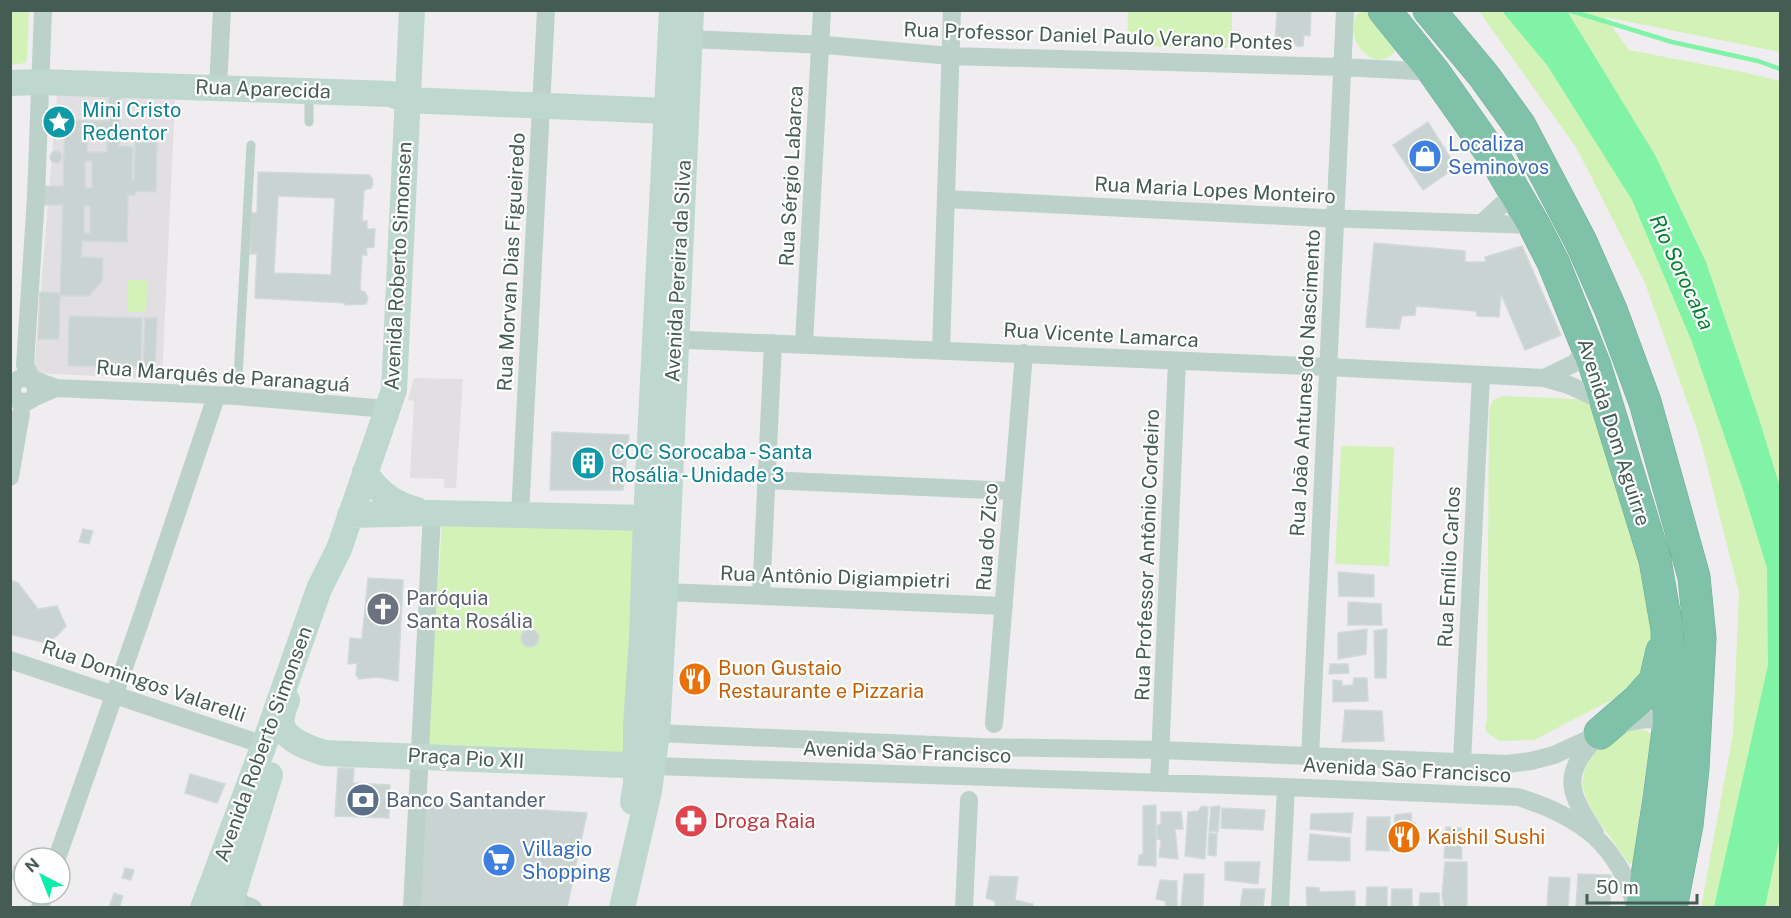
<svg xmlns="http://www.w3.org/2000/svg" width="1791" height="918" font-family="'Public Sans',sans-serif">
  <rect width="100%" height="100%" fill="#f0edf0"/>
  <path fill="#e1dfe2" d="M57 95 175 100 162 379 34 373Z
    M414 378 463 379 456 488H444V479L410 478 414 401 408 400Z"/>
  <path fill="#d3f2b7" d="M11 10 29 11 27 59 25 63 11 65Z
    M1128 11H1232V48L1127 46Z
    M1363 11 1369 12 1397 47C1383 77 1343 48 1356 15Z
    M1479 11H1780V52L1605 17 1629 50 1743 72 1780 81V907H1701L1733 734 1739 592 1699 435 1645 283 1577 149Z
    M128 280H147L146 312H127Z
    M1503 396 1576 399 1586 402 1597 411 1661 639 1649 662 1623 694 1534 740 1500 741 1487 733 1485 728 1487 719 1489 410 1493 400Z
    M1341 446 1394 447 1389 566 1335 564Z
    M442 522 637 527 627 756 427 747Z
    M1625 729 1645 730 1651 734 1633 861 1630 865 1596 817 1587 800 1582 785 1585 768 1599 744Z"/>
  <path fill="#80f3a7" d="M1502 11H1567L1655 155 1706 262 1759 419 1780 487V836L1765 907H1714L1768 665 1767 568 1743 490 1692 342 1632 200 1547 65Z"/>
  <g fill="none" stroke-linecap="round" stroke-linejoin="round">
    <path stroke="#80f3a7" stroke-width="4.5" d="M1568 10 1672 42 1758 61 1780 69"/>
  </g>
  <path fill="#c9d3d1" stroke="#d1dad8" stroke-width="1.5" fill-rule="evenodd" d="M1275 10H1311L1310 36 1304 35 1303 46H1296V43L1275 42 1277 13Z
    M109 95 121 96 119 146 133 147 132 180H134L135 142H157L156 192 135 191V195H128L127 242 82 241 81 257 103 258 102 281 89 296H60L63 205H43V186H63L65 120 109 121ZM87 136 107 137V152H87ZM85 161H92V188H85ZM84 206H90V233H84Z
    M1428 122 1456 167 1423 190 1393 145Z
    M50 157a6 6 0 1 1 12 0a6 6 0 1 1-12 0Z
    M258 172 369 175 372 178 373 184 371 188 364 190 362 221H367V229H375L374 247 366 248 367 255H362L360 290 365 292 368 298 366 304 345 305V303L255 298 257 254H250L251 213H257ZM278 196 335 198 331 275 274 273Z
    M1374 243 1465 251V262H1486L1485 257 1522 246 1561 335 1525 350 1501 294 1499 317 1477 316 1476 311 1416 306 1415 315 1402 316 1399 329 1366 327Z
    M40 292 60 293 59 339H38Z
    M69 316 142 318 141 367 68 366Z
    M145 318H157L155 371H143Z
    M552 432 629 435 623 490H550Z
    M83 529 93 531 89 544 79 542Z
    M1338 572 1374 575V597L1339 596Z
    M368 578 403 580 398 681 378 677 359 679 356 675 357 663 348 664 350 638 362 639Z
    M10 580 18 583 38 609 57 606 66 626 57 636 46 643 13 635 10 632Z
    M1348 602 1381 604 1382 625H1348Z
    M521 638a9 9 0 1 1 18 0a9 9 0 1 1-18 0Z
    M1367 629 1366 654 1338 659V633Z
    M1387 629 1386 678H1375L1374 631Z
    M1330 664H1348L1349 673 1329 674Z
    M1354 678H1367L1368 701 1333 702V680L1342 681V686L1353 685Z
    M1345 710 1382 711 1384 741 1342 742Z
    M338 768H354L353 783 390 785 389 818 335 816Z
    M190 774 225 784 217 803 185 793Z
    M424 802 587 813 567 908H418Z
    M1156 805V866L1138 865 1139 855 1143 854V806Z
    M1202 806 1208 807 1205 859 1185 856 1188 812 1198 811Z
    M1220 806 1218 832 1209 831 1211 807Z
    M1222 808 1265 810 1263 830 1221 828Z
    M1161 812H1181L1183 829H1175L1178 859 1159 857 1161 840 1157 839V826L1161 823Z
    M1353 813 1351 833 1310 829 1311 814Z
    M1411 813 1412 822 1415 823 1414 851H1393L1395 815Z
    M1367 817H1390L1389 851 1366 850Z
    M1446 827 1461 828 1462 859 1444 858Z
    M1209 833 1217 834 1216 856 1208 855Z
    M1310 834 1350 838V861L1308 860Z
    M1225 862H1260L1258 884 1225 880Z
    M1445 862H1467V908H1444L1442 895Z
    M14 866 24 869 23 883 11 879Z
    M125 868 134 870 131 880 122 878Z
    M1184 874H1204L1203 908H1181Z
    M1578 874 1611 875 1610 908H1576Z
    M990 876 1018 877 1015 900 1033 904V908H995V901L986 898Z
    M1549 877 1570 878 1568 908H1547Z
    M1160 880 1177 881V908H1166L1165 901 1156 899Z
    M1306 887 1319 888 1320 892 1355 891V908H1307Z
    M1367 887H1387V908H1366Z
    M1243 889H1265L1263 908H1240Z
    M1392 889H1412V908H1391Z
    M114 893 123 896 119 908H109Z
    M1420 893H1439L1440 908H1419Z"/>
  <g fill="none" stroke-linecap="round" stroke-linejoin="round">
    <g stroke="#6bad96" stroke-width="33">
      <path id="highway" d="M1384 10 1434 72 1496 160 1534 225 1553 262 1595 366 1655 560 1667 629 1669 723 1659 799 1642 908
        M1429 10 1484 76 1520 126 1581 242 1611 310 1645 402 1694 577 1700 638 1693 768 1687 825 1671 908
        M1600 733 1637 701 1655 681 1662 651"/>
    </g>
    <path stroke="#bcd1c9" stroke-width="9" d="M309 94V122
      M237 396 251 145"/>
    <path stroke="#bcd1c9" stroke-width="18" d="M689 39 826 45 951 56 1342 67 1434 72
      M218 87 222 10
      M946 199 1323 218 1534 225
      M1482 223 1516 192
      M666 339 1328 367 1544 378
      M804 344 822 10
      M1588 345 1575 363 1544 378 1569 385 1607 403
      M941 351 952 10
      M12 390a12 12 0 1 1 24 0a12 12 0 1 1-24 0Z
      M56 388 237 396 387 409
      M35 397 56 388 32 379 25 365 36 197 43 10
      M10 477 21 413
      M766 480 1013 491
      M520 515 546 10
      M665 592 1004 606
      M761 596 773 343
      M10 660 264 745
      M994 724 1024 353
      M657 733 980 747 1161 750 1507 764 1531 761 1554 755 1624 723 1647 719 1669 723
      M1310 757 1345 10
      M1462 762 1481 375
      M654 766 1286 787 1518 797C1580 816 1618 844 1636 908
      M1159 783 1177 361
      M1595 833C1570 793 1560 777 1595 739
      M57 858 140 622 216 397
      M234 894 243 904 253 908
      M40 908 44 894
      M412 908 432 513
      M964 908 969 800
      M1280 908 1286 787"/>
    <path stroke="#bed8cf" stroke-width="26" d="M10 83 40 82 391 94 407 100 666 111 684 108
      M365 472C378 492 393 504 417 510
      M350 515 432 513 646 518
      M287 700C285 707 280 716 282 724 285 741 310 748 324 753L650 766
      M633 802 636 783V725L642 638 646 518 672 10
      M203 908 264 745 319 589 339 549 394 390 412 10
      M229 908 270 775
      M622 908 649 791 657 733 665 592 691 10"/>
    <use href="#highway" stroke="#80c1aa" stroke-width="32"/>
  </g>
  <defs>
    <g id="sight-disc" transform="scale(1.725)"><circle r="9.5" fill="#0f9aa8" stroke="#fff"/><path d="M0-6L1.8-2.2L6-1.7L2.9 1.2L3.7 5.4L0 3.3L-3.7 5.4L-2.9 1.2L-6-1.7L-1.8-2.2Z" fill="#fff"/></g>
    <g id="shop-disc" transform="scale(1.725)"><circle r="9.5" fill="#3f7fe0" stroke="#fff"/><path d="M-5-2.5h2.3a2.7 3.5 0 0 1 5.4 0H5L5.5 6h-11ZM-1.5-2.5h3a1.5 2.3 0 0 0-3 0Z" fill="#fff"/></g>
    <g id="building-disc" transform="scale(1.725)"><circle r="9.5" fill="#0f9aa8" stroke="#fff"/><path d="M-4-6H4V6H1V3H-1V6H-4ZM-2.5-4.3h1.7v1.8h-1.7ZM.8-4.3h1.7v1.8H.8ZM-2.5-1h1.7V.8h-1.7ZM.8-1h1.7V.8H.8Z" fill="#fff"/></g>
    <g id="church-disc" transform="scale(1.725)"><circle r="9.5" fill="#6b7280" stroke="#fff"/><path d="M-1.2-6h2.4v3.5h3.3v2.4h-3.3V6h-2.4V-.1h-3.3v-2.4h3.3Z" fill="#fff"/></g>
    <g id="restaurant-disc" transform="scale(1.725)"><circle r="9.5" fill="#e8710a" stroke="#fff"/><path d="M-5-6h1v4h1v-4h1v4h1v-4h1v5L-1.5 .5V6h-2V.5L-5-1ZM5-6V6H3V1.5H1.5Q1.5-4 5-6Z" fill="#fff"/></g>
    <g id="bank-disc" transform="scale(1.725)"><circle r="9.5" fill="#5c6f8a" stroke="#fff"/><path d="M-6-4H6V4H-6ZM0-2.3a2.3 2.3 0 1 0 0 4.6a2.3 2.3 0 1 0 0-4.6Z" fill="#fff"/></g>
    <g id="pharmacy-disc" transform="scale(1.725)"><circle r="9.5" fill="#e0444e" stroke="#fff"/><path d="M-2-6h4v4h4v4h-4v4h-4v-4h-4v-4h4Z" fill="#fff"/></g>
    <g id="supermarket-disc" transform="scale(1.725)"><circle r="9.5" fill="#3f7fe0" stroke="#fff"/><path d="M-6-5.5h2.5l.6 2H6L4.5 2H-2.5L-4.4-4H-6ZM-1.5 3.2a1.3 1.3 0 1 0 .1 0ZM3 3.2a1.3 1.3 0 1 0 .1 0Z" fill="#fff"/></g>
  </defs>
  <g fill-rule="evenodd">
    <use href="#sight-disc" x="59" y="122"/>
    <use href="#shop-disc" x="1425" y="156"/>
    <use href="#building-disc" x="588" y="463"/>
    <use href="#church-disc" x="383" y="609"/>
    <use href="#restaurant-disc" x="695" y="679"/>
    <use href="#bank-disc" x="363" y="800"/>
    <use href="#pharmacy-disc" x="691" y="821"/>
    <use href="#restaurant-disc" x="1404" y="837"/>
    <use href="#supermarket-disc" x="499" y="860"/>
  </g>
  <g text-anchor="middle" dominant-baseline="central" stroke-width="4.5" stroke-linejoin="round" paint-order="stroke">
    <g font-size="20" fill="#445c53" stroke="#fff">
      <text transform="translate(1098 36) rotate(2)">Rua Professor Daniel Paulo Verano Pontes</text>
      <text transform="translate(263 89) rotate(2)">Rua Aparecida</text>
      <text transform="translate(791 176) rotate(-87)">Rua Sérgio Labarca</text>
      <text transform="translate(1215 190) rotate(3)">Rua Maria Lopes Monteiro</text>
      <text transform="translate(511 262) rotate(-87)">Rua Morvan Dias Figueiredo</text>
      <text transform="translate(398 266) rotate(-87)">Avenida Roberto Simonsen</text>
      <text transform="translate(678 271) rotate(-87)">Avenida Pereira da Silva</text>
      <text transform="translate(1101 335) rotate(3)">Rua Vicente Lamarca</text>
      <text transform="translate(223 376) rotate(4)">Rua Marquês de Paranaguá</text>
      <text transform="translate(1305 383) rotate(-87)">Rua João Antunes do Nascimento</text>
      <text transform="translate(1614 432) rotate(72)">Avenida Dom Aguirre</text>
      <text transform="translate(987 537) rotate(-86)">Rua do Zico</text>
      <text transform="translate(1147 555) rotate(-88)">Rua Professor Antônio Cordeiro</text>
      <text transform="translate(1449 567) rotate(-87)">Rua Emílio Carlos</text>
      <text transform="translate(835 577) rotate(2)">Rua Antônio Digiampietri</text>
      <text transform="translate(144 681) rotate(19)">Rua Domingos Valarelli</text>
      <text transform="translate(263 744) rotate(-70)">Avenida Roberto Simonsen</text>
      <text transform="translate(907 752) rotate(2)">Avenida São Francisco</text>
      <text transform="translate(466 758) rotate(3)">Praça Pio XII</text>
      <text transform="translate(1407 770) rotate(3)">Avenida São Francisco</text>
    </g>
    <g font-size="20" fill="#0d838f" stroke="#fff" text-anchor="start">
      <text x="82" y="110">Mini Cristo<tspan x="82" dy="23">Redentor</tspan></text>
      <text x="611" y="452">COC Sorocaba - Santa<tspan x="611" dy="23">Rosália - Unidade 3</tspan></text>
    </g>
    <g font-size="20" fill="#366cbe" stroke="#fff" text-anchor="start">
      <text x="1448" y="144">Localiza<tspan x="1448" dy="23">Seminovos</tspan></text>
      <text x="522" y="849">Villagio<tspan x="522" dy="23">Shopping</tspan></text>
    </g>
    <g font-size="20" fill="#5b616d" stroke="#fff" text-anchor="start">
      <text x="406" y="598">Paróquia<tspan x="406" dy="23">Santa Rosália</tspan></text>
    </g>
    <g font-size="20" fill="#c56008" stroke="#fff" text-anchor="start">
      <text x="718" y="668">Buon Gustaio<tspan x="718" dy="23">Restaurante e Pizzaria</tspan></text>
      <text x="1427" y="837">KaishiI Sushi</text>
    </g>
    <g font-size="20" fill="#4e5e75" stroke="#fff" text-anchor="start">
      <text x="386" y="800">Banco Santander</text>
    </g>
    <g font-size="20" fill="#be3a42" stroke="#fff" text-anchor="start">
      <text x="714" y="821">Droga Raia</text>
    </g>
    <g font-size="21" font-style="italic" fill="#058230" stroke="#fff">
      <text transform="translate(1682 272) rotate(65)">Rio Sorocaba</text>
    </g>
  </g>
  <rect width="1791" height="918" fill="none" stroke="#445c53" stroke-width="24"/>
  <g transform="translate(42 876) rotate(318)"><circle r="28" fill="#ffffff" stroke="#b4beba" stroke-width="1.5"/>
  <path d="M0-4.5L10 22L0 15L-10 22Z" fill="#09eea9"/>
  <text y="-9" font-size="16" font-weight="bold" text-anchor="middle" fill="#445c53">N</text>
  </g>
  <path d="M1587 894v9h110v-9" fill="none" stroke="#445c53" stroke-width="3"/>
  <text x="1596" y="894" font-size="18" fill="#445c53" stroke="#ffffff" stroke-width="4.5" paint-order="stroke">50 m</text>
</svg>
